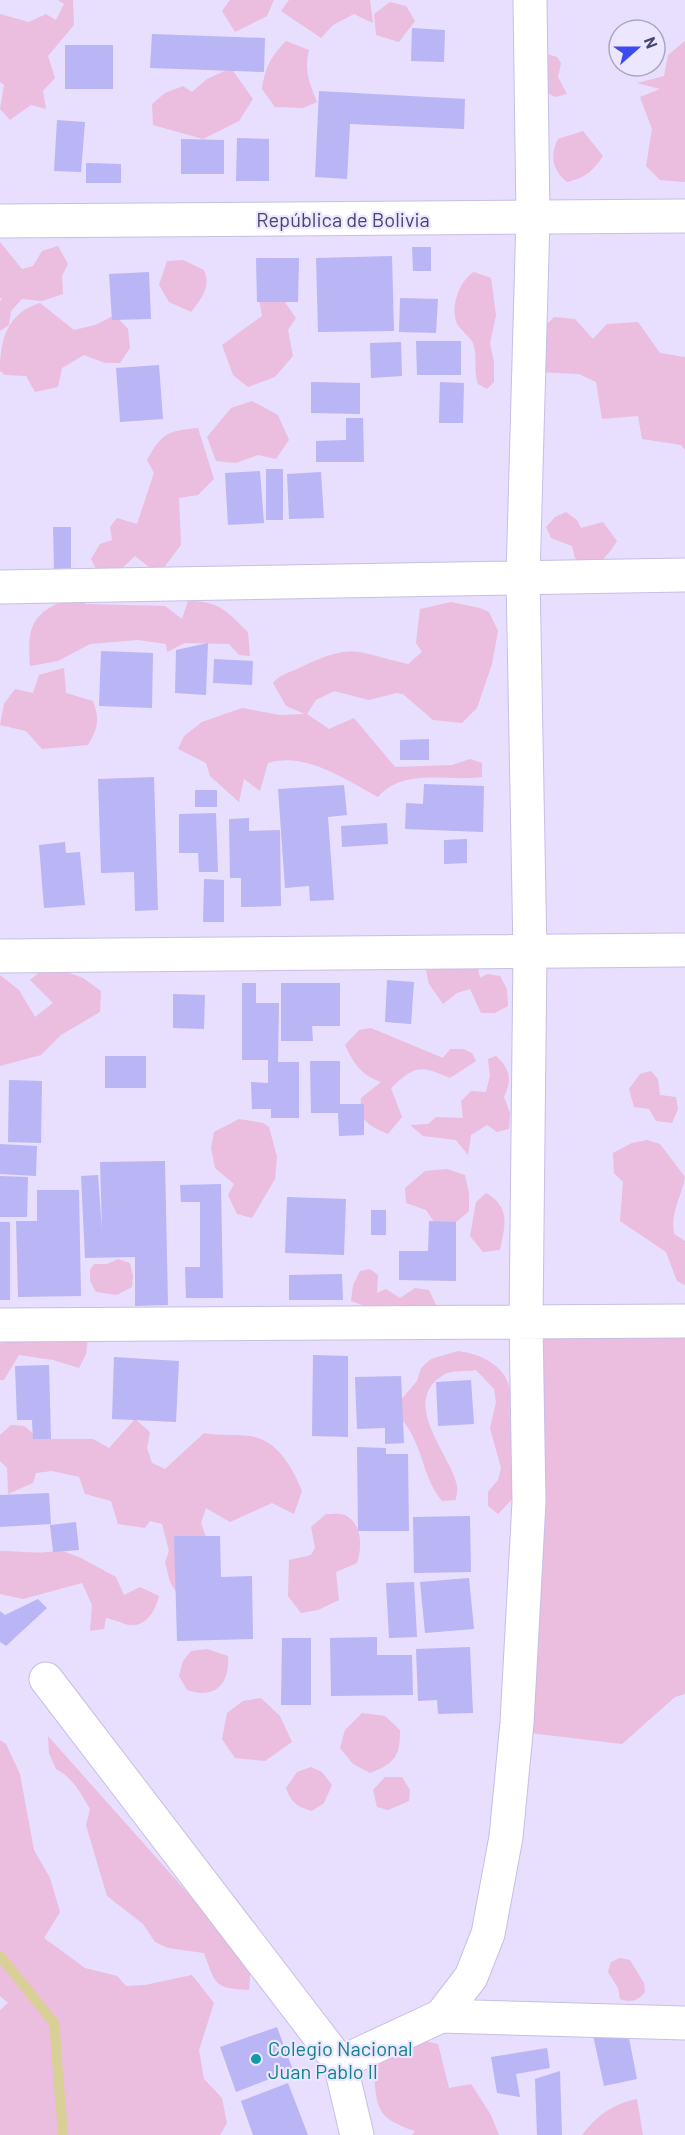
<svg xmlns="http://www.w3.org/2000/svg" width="685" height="2135" font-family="Barlow,sans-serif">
  <rect width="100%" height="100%" fill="#e8defd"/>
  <path fill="#ebbdde" d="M58 0H73L74 25 48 56 55 78 43 91 46 109 31 105 10 120 0 109 4 85 0 82V14L29 22 46 14 56 20 64 4Z
    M230 0H274L267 16 235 32 222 11Z
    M289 0H370L373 23 354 14 333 25 321 38 281 11Z
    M390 2 406 6 415 21 399 42 376 35 374 14Z
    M286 41 309 50C304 70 309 82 317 102L303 108 275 107 262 89C265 68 271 56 286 41Z
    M685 41V182L660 180 646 166 652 129 640 97 660 89 637 83 664 76 668 55Z
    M547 54 557 57 561 63 558 77 567 94 555 97 542 90Z
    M231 68 253 99 239 121 203 139 153 125 152 104 165 93 183 86 192 92 207 79Z
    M583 131 603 156C593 171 585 178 567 182 553 171 549 156 558 139Z
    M0 242 22 269 33 266 42 251 58 246 68 264 62 276 63 294 42 301 22 299 11 311 9 325 0 331V301L2 299 0 298Z
    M183 260 204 270C211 287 202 298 191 312L169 302 159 285 167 261Z
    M474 272 491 278 496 315 490 343 494 362V382L487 389 478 384C473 371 478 356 473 343 469 335 458 329 456 321 451 305 460 280 474 272Z
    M282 298 296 318 288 330 293 356 275 377 248 387 233 375 222 345 262 316 259 299Z
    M40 303 74 330 95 325 115 315 128 329 130 348 120 363H105L84 355 62 368 58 387 35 392 26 376 5 375 0 371C0 340 7 313 40 303Z
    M554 317 575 319 593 339 607 324 638 322 660 353 685 357V450L681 445 642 439 638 416 602 419 596 382 579 374 537 372 539 332Z
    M252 401 278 415 289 440 276 459 258 455 236 463 216 461 207 437 231 408Z
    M198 428 214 479 198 495 179 498 181 545 162 570 149 567 135 556 112 578 101 579 91 559 100 544 112 540 110 527 117 518 137 524 154 473 147 460C162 433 167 431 198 428Z
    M566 512 577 520 581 528 603 522 617 541C608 555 601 566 583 566L575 558 572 546 551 538 546 527 555 517Z
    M71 597 86 604 165 606 182 619 188 601C220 601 226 611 248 632L250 656 239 655 229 644 185 643 167 652 166 644 138 640 90 644 58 661 30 666C27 624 32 614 71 597Z
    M451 602 480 608 489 612 498 631 492 664 477 708 462 723 433 720 403 694 396 693 369 700 334 691 316 700 307 714 329 729 354 718 395 767 452 765 470 759 482 763V777C447 782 404 767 378 797 346 780 305 751 268 763L260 791 244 779 239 802 210 776 206 763 178 749 184 736 202 722 242 708 280 715 305 714 286 706 273 683C281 673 290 673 301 667 355 642 354 652 408 664L422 652 416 643 420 609Z
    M64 668 66 693 93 701C100 720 98 728 88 745L42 749 26 731 0 725 4 704 15 689 33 693 39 675Z
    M48 965 83 978 101 991 100 1012 61 1035 41 1055 0 1066V975L19 990 35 1017 53 1003 30 980Z
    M425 966 478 968 480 978 487 974 500 976 507 989 508 1006 495 1013H481L470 989 457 993 443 1004 429 984Z
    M371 1028 443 1058 450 1049H463L472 1053 476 1061 450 1078C420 1065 415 1065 391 1088L402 1117 388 1134C368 1125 359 1122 361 1098L381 1082C361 1075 354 1064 345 1045L359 1030Z
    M496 1056C511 1070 512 1079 504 1097L510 1113 509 1129 497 1132 487 1125 471 1135 468 1155 456 1140 423 1136 410 1125 428 1124 436 1117 463 1118 461 1101 471 1091 486 1092 490 1076 488 1059Z
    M651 1071 658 1079 660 1095 676 1097 678 1109 672 1123 656 1121 649 1109 634 1107 629 1089 640 1074Z
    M239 1119 263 1123 269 1127 277 1157 275 1179 252 1218 237 1214 228 1195 234 1184 215 1168 211 1148 214 1132Z
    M647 1140 660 1144 685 1177C681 1199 670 1212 674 1234L685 1241V1285L677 1281 666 1252 620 1221 623 1182 614 1173 613 1153 632 1143Z
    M447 1169 465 1175 469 1193V1211L455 1223 436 1225 426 1210 406 1203 405 1188 425 1171Z
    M486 1193C511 1207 505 1226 500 1250L483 1252 470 1236 476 1202Z
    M118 1259 130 1263 133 1276 132 1287 117 1295 96 1292 90 1281V1270L94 1264H107Z
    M370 1269 378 1275 377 1293 386 1289 400 1298 415 1288 429 1290 438 1309 365 1306 351 1301 353 1285 360 1271Z
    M533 1328 685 1330V1694L675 1697 622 1744 530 1733Z
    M18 1336 88 1338 86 1354 79 1368 53 1360 19 1355 4 1380H0V1343Z
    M458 1351C480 1354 506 1365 510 1390 512 1401 508 1412 511 1423 516 1444 520 1466 523 1488L498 1514 488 1506V1492L498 1480 501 1468 490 1428 496 1402 494 1389 476 1370C468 1372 451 1370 445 1374 397 1401 452 1456 457 1486 458 1490 456 1496 456 1500L442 1501C420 1475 424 1439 396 1414L399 1402 417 1381 421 1368 431 1359Z
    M135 1419 150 1432 147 1448 152 1463 165 1469 204 1433C219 1436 234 1434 250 1436 278 1440 293 1469 302 1491L294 1514 272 1503 230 1522 206 1508 201 1523 206 1537 180 1598 170 1582 165 1562 169 1551 162 1524 150 1521 145 1528 118 1524 111 1501 85 1494 79 1477 52 1471 36 1473 33 1483 8 1494 7 1468 0 1461V1435L11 1425 24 1426 40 1439H93L109 1448Z
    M326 1514C331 1514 340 1513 345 1515 363 1524 362 1548 357 1563L336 1572 339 1600 318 1610 301 1613 288 1596 289 1560 311 1555 315 1548 311 1527Z
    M60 1550 81 1558 116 1577 124 1595 140 1587 159 1596C156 1609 147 1627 130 1625 122 1624 114 1619 106 1618L104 1629 90 1631 92 1605 82 1583 23 1599 0 1594V1551C21 1551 40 1555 60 1550Z
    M207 1649 228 1656C230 1684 215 1700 187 1690L179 1676 183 1661 191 1651Z
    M261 1698 280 1716 292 1742 265 1761 235 1758 222 1739 227 1713 243 1701Z
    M362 1713 385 1716 400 1730C400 1757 395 1763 370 1773L353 1764 340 1748 345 1730Z
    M48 1736 251 1964 249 1990C213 1988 216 1985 204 1953L168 1948 155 1942 143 1924 107 1896 86 1825 90 1809C80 1792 73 1778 56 1769L49 1753Z
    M0 1740 6 1744 20 1774 34 1850 50 1878 60 1912 44 1938 85 1968 117 1976 126 1986 145 1985 192 1975 214 2003 199 2050 204 2079 222 2098 227 2123 220 2135H0V2010L8 2003 0 1996Z
    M311 1767 322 1772 332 1785 324 1803 312 1811C297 1807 291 1802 286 1788L297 1772Z
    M385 1777H402L410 1790 409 1801 388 1810 377 1807 373 1790Z
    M620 1958 630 1960 644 1983 645 1992C637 2001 631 2003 620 1999L618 1988 608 1972 611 1962Z
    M403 2036 438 2044 449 2088 471 2084 491 2115 499 2135H412L415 2131C373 2117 378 2107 373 2067Z
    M637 2099 643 2135H582C596 2116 614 2103 637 2099Z"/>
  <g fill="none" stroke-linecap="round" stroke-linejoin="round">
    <path stroke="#d9d098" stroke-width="10" d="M0 1956 54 2023 63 2135"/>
  </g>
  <path fill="#bab5f4" d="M412 28 445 30 444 62 411 61Z
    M152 34 265 38 264 72 150 68Z
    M65 45H113V89H65Z
    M319 91 465 99 464 129 350 124 347 179 315 177Z
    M57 120 85 122 81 172 54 171Z
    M237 138 269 139V181H236Z
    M181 139 224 140V174H181Z
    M86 163 121 164V183H86Z
    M412 247H431V271H413Z
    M392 256 394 331 318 332 316 258Z
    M256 258H299L298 302H257Z
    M149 272 151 319 112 320 109 274Z
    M400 298 438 299 436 333 399 332Z
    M416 341H461V375H417Z
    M401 342 402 376 371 378 370 343Z
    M159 365 163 419 120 422 116 368Z
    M311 382 360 383V414L311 413Z
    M440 382 464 383 463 423H439Z
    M346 418H363L364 462H316V441L346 440Z
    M266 469H283V520H266Z
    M260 471 264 523 228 525 225 473Z
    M321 472 324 518 289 519 287 474Z
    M53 527H71V568L54 569Z
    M208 643 206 695 175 693 176 650Z
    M101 651 153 653 152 708 99 706Z
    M214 659 253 661 252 685 213 683Z
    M429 739V760H400V740Z
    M154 777 158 910 135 911 134 872 101 873 98 779Z
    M424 784 484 786 483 832 405 829 406 803 423 804Z
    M344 785 347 815 328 817 334 900 310 901 309 886 285 888 278 789Z
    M195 790H217V807H195Z
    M216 813 218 872H199L198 853H179V814Z
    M249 818V831L280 830 281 906 241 907V878H230L229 819Z
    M387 823 388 844 342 847 341 826Z
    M467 839V863L444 864V840Z
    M65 842 66 853 80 852 85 905 44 908 39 845Z
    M204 879 224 880V922H203Z
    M387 980 414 982 411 1024 385 1022Z
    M242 983H256V1003H279L278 1062H299V1118H271V1109H252L251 1082 268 1083V1060H242Z
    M281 983H340V1026H312L313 1041H281Z
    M173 994 205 995 204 1029 173 1028Z
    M105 1056H146V1088H105Z
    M310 1061H340V1104H364V1135L339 1136 338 1113H311Z
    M9 1080 42 1081 41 1143 8 1142Z
    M0 1144 37 1146 36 1176 0 1174Z
    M165 1161 168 1305 135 1306V1257L85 1258 81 1176 98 1175 102 1230 100 1162Z
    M0 1176 28 1177 27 1217H0Z
    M221 1184 223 1298H186L185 1267H200V1202H181L180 1185Z
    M37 1190H79L81 1296 18 1297 16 1221H37Z
    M287 1197 346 1199 344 1255 285 1253Z
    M371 1210H386V1235H371Z
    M429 1221 456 1222V1281L399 1280V1251H428Z
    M0 1222H10V1300H0Z
    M342 1274 343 1300H289V1275Z
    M313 1355 348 1356V1437L312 1436Z
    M114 1357 179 1361 176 1422 112 1419Z
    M49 1365 51 1439H33L32 1420H17L15 1366Z
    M401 1376 404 1443 385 1444V1428L357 1429 355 1377Z
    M471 1380 474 1424 438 1426 436 1382Z
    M357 1447 386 1448V1454H408L409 1531H358Z
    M49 1493 51 1524 0 1527V1495Z
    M470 1516 471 1572 414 1573 413 1517Z
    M76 1522 79 1550 53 1552 50 1525Z
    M174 1536H220L221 1577 252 1576 253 1639 177 1641Z
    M469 1578 474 1629 425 1633 420 1582Z
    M414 1582 417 1637 389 1638 386 1583Z
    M38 1599 47 1608 6 1646 0 1642V1611L5 1615Z
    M377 1637V1655H412L413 1695 331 1696 330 1638Z
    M282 1638H311V1705H281Z
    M470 1647 473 1713 438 1714 437 1700 418 1701 416 1649Z
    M277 2027 293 2070 236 2092 220 2047Z
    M627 2028 637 2079 604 2086 593 2035Z
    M547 2048 550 2068 516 2074 520 2097 497 2093 491 2057Z
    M560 2071 562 2135H537L535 2079Z
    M288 2083 308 2135H253L241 2101Z"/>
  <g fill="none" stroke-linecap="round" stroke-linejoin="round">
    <g stroke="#c6bfe6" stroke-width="35">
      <path id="minor" d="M0 221 685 216
        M0 587 685 575
        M0 956 685 950
        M0 1325 685 1321
        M46 1679 340 2063 357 2135
        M441 2016 685 2023
        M340 2063 441 2016 471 1977 488 1934 506 1837 517 1723 529 1502 526 1322 530 952 523 577 533 218 530 0"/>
    </g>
    <use href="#minor" stroke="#fff" stroke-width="33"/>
  </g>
  <circle fill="#0f9aa8" stroke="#ede6ff" stroke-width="2" cx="256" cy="2059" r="6"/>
  <g text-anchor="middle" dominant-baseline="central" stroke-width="4.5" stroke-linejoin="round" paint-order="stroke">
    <g font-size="20" fill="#484574" stroke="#ede6ff">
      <text x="343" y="219">República de Bolivia</text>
    </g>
    <g font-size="20" fill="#0d838f" stroke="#ede6ff" text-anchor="start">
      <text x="268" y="2048">Colegio Nacional<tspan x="268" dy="23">Juan Pablo II</tspan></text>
    </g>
  </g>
  <g transform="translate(637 48) rotate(69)"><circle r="28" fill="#ede6ff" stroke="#aba6c7" stroke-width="1.5"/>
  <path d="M0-4.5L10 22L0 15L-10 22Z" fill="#3c4bef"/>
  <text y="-9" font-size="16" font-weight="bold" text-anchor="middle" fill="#484574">N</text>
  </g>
</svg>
